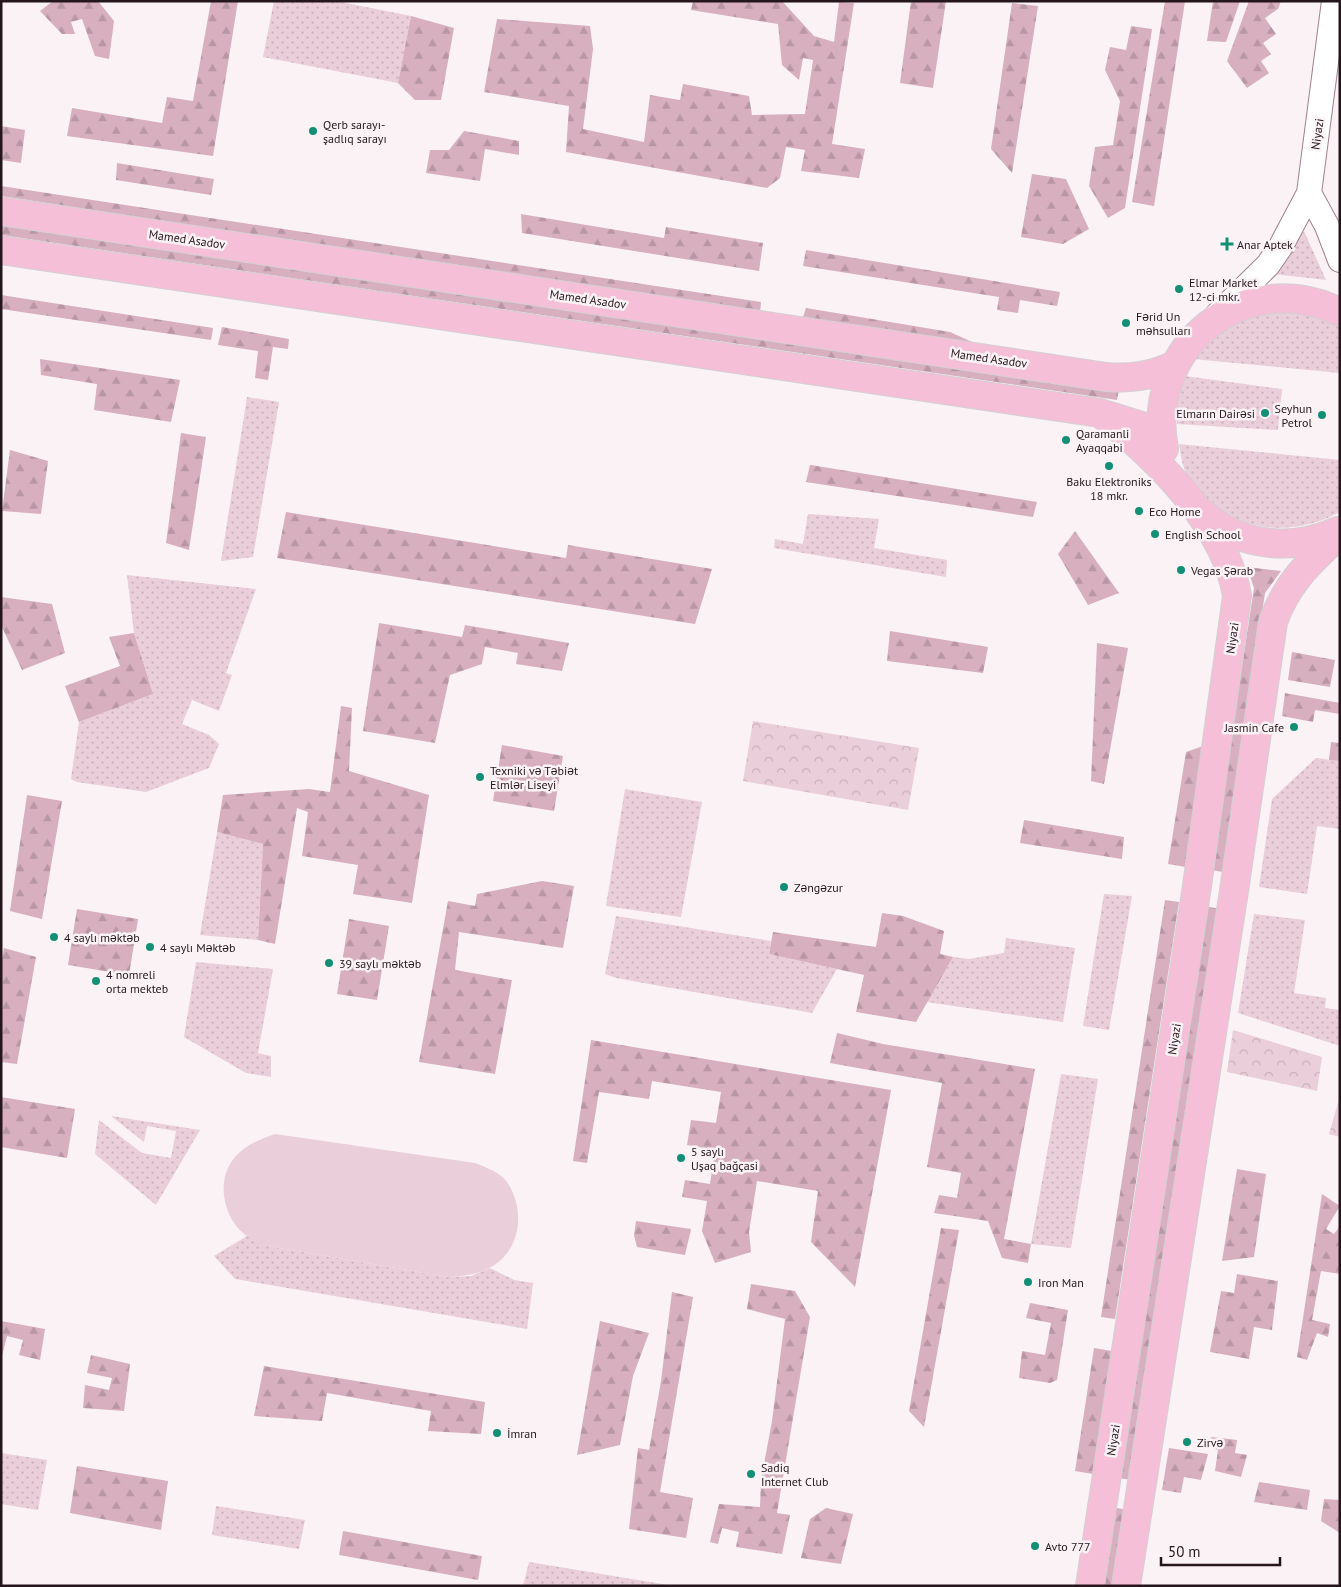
<svg xmlns="http://www.w3.org/2000/svg" width="1341" height="1587" font-family="'PT Sans',sans-serif">
  <defs>
    <pattern id="grass-dots" width="8" height="8" patternUnits="userSpaceOnUse" patternTransform="scale(1.25)"><rect width="8" height="8" fill="#eaced9"/><path d="M2 2h.1M6 6h.1" fill="none" stroke="#c9b0ba" stroke-width="1.8" stroke-linecap="round"/></pattern>
    <pattern id="forest-firs" width="22" height="20" patternUnits="userSpaceOnUse" patternTransform="scale(1.25)"><rect width="22" height="20" fill="#d7afbf"/><path d="M5 1l3.5 6h-7zM16 11l3.5 6h-7z" fill="#b896a4"/></pattern>
    <pattern id="park-crowns" width="20" height="18" patternUnits="userSpaceOnUse" patternTransform="scale(1.25)"><rect width="20" height="18" fill="#eaced9"/><path d="M2 6a3 3 0 1 1 6 0M12 15a3 3 0 1 1 6 0" fill="none" stroke="#c9b0ba"/></pattern>
  </defs>
  <rect width="100%" height="100%" fill="#faf2f5"/>
  <path fill="url(#grass-dots)" d="M274 1H336L411 16 398 83 263 57Z
    M1304 231 1326 280 1273 274Z
    M1282 311 1308 313 1340 326V373L1193 359C1221 327 1240 317 1282 311Z
    M1185 376 1282 389 1278 430 1177 424C1174 405 1176 393 1185 376Z
    M247 397 279 402 253 557 221 561Z
    M1179 444 1340 460V512C1289 540 1227 531 1192 484 1183 472 1181 457 1179 444Z
    M808 514 879 519 874 548 947 560 946 577 774 548 775 539 803 544Z
    M127 575 256 589 226 673 232 675 219 711 192 700 182 724 209 735 219 744 209 768 146 792 77 782 71 779 79 722 153 694 134 633Z
    M1316 758 1340 761V829L1317 826 1307 894 1259 887 1272 799Z
    M625 789 702 802 681 917 606 906Z
    M217 832 263 844 258 940 200 935Z
    M1104 894 1132 896 1109 1030 1083 1026Z
    M1254 914 1305 920 1294 993 1326 998 1325 1008 1340 1010V1046L1238 1013Z
    M616 916 771 941 769 954 837 969 812 1013 616 978 605 974Z
    M1006 938 1075 948 1063 1022 927 1002 953 957 969 959 1004 953Z
    M196 962 273 969 258 1053 271 1056V1077L246 1073 184 1037Z
    M1061 1074 1098 1079 1071 1248 1031 1244Z
    M111 1116 200 1130 156 1205 95 1154 99 1120 142 1153 171 1158 176 1131 147 1126 144 1142Z
    M247 1236 268 1246 448 1277 471 1276 490 1268 514 1280 533 1283 527 1329 235 1279 214 1256Z
    M1 1453 47 1460 38 1510 1 1504Z
    M216 1506 305 1520 299 1549 212 1535Z
    M529 1562 674 1586H523Z"/>
  <path fill="url(#forest-firs)" d="M53 1H98L114 21 109 59 95 56 82 19 71 22 75 34H62L40 11Z
    M211 1H238L213 156 67 136 72 108 162 123 167 97 193 101Z
    M693 1H782L814 36 834 42 839 2 854 3 832 144 865 149 859 178 801 171 805 150 786 147 780 178 767 188 566 152 569 106 484 92 497 19 590 26 593 49 583 129 644 142 650 95 680 100 683 84 749 96 752 115 805 114 813 60 803 58 799 80 782 65 778 24 691 10Z
    M911 1H946L933 88 900 83Z
    M1165 1H1185L1154 206 1132 202Z
    M1213 1H1240L1226 42 1207 41Z
    M1249 1H1281L1278 9 1265 18 1276 34 1263 43 1271 54 1261 61 1269 73 1247 88 1227 61Z
    M1012 3 1038 6 1012 173 991 149Z
    M411 16 454 28 441 100H415L398 83Z
    M1131 26 1152 29 1125 208 1108 218 1089 186 1095 147 1113 145 1120 101 1105 70 1110 47 1126 50Z
    M1 126 25 130 21 163 1 160Z
    M464 131 519 141V155L485 149 480 181 426 173 430 150H449Z
    M117 163 214 179 211 195 116 180Z
    M1032 174 1066 179 1089 229 1063 244 1021 237Z
    M1 186 761 302 760 313 1 196Z
    M521 214 664 238 666 227 763 243 759 271 522 233Z
    M1 224 1119 390 1117 400 1 235Z
    M806 250 1060 292 1057 306 1020 300 1018 313 997 310 999 297 803 266Z
    M1 295 213 328 211 340 1 309Z
    M806 308 950 332 981 346 803 317Z
    M222 327 289 339 288 349 273 347 268 380 255 378 258 351 218 345Z
    M40 359 180 380 171 422 94 410 97 384 41 375Z
    M181 433 206 437 189 550 166 543Z
    M10 450 48 461 41 514 2 511Z
    M810 465H811L1037 502 1033 517 806 482Z
    M286 512 566 558 568 545 712 569 695 624 277 558Z
    M1075 531 1119 593 1088 605 1058 554Z
    M1247 567 1281 571 1265 593 1223 872 1211 870 1254 588Z
    M1 597 52 604 65 653 22 670 1 625Z
    M379 623 462 637 465 625 569 643 562 671 516 664 518 653 485 647 482 664 450 675 435 743 363 731Z
    M890 631 988 647 983 673 887 661Z
    M134 633 153 694 79 722 65 686 120 666 109 637Z
    M1097 643 1128 648 1104 784 1091 781Z
    M1292 652 1335 660 1330 687 1288 680Z
    M1285 693 1340 703V714L1315 710 1313 722 1282 716Z
    M341 706 352 708 349 771 429 795 412 903 353 894 358 865 302 856 308 812 297 808 275 944 258 940 263 844 217 832 223 795 309 789 330 792Z
    M1331 742 1340 743V761L1329 760Z
    M502 745 563 756 554 811 493 801Z
    M1206 745 1186 867 1168 864 1186 752Z
    M27 795 62 801 42 919 10 911Z
    M1024 820 1124 837 1122 859 1020 843Z
    M542 881 574 886 563 948 459 932 455 970 512 980 495 1074 419 1062 448 901 475 906 477 894Z
    M1165 900 1179 902 1115 1319 1101 1317Z
    M1206 906 1219 909 1132 1480 1118 1478Z
    M77 909 138 919 129 975 68 965Z
    M882 913 903 916 944 931 940 954 953 957 916 1022 856 1012 864 975 769 954 773 932 876 947Z
    M349 919 389 926 377 1000 337 994Z
    M4 948 36 957 17 1064 1 1062V964Z
    M837 1033 883 1044 1035 1069 1004 1239 1031 1244 1028 1263 1002 1258 988 1221 934 1213 939 1195 957 1198 961 1173 927 1167 942 1083 830 1063Z
    M591 1040 891 1090 855 1287 811 1242 818 1191 757 1181 749 1232 751 1252 715 1263 702 1231 707 1201 682 1197 685 1180 710 1184 715 1150 687 1145 691 1120 716 1123 721 1092 652 1081 649 1099 599 1092 587 1163 573 1161Z
    M1 1097 75 1109 67 1158 1 1147Z
    M1237 1169 1266 1174 1254 1257 1222 1261Z
    M1322 1194 1340 1206 1326 1229 1334 1234 1340 1226V1274L1321 1271 1312 1320 1330 1324 1328 1337 1317 1333 1307 1360 1297 1357Z
    M636 1221 691 1229 685 1255 637 1247 634 1235Z
    M941 1228 959 1230 924 1427 909 1411Z
    M1237 1274 1278 1281 1272 1330 1254 1327 1249 1359 1210 1352 1221 1291 1234 1293Z
    M751 1284 795 1291 810 1317 777 1513 790 1515 782 1554 736 1547 739 1532 722 1528 718 1544 710 1542 719 1504 760 1507 761 1480 772 1421 785 1319 747 1309Z
    M672 1292 693 1297 660 1492 693 1498 686 1538 629 1529 638 1448 649 1450 661 1381Z
    M1030 1303 1068 1310 1057 1380 1050 1383 1019 1378 1022 1351 1045 1355 1051 1323 1026 1318Z
    M1 1321 45 1329 40 1360 19 1355 23 1340 7 1336 1 1360Z
    M600 1321 649 1333 633 1376 620 1445 577 1455Z
    M1094 1348 1112 1351 1093 1474 1075 1471Z
    M91 1355 130 1364 124 1411 83 1408 85 1385 109 1390 112 1378 87 1373Z
    M264 1366 485 1402 481 1434 428 1431 431 1411 327 1393 322 1421 254 1416Z
    M1211 1437 1237 1440 1235 1453 1247 1455 1241 1477 1215 1471 1218 1450 1210 1447Z
    M1169 1448 1208 1454 1201 1480 1184 1477 1181 1493 1162 1490Z
    M77 1466 168 1481 161 1530 70 1513Z
    M1259 1482 1310 1490 1307 1510 1254 1502Z
    M1324 1499 1340 1500V1533L1321 1521Z
    M1113 1507 1127 1510 1116 1586H1102Z
    M826 1508 853 1514 841 1564 801 1558 810 1519Z
    M343 1531 482 1556 478 1580 339 1555Z"/>
  <path fill="url(#park-crowns)" d="M753 721 919 748 908 810 743 781Z
    M1233 1030 1322 1057 1317 1091 1227 1072Z
    M1340 1096V1137L1329 1134Z"/>
  <path fill="#eaced9" d="M275 1134 475 1163C485 1167 500 1172 507 1182 526 1210 521 1252 489 1268 476 1275 463 1276 448 1277L268 1246C261 1243 253 1241 247 1236 223 1219 215 1180 235 1157 246 1145 260 1139 275 1134Z"/>
  <g fill="none" stroke-linecap="round" stroke-linejoin="round">
    <g stroke="#a37f8d" stroke-width="26">
      <path id="minor" d="M1334 1 1309 193 1327 226 1340 260
        M1218 314 1268 265 1281 246 1309 193"/>
    </g>
    <g stroke="#d3d0d2" stroke-width="30">
      <path id="major" d="M1 211 1106 377C1131 379 1150 376 1173 366
        M1 250 1100 413 1161 432
        M1164 449C1144 347 1245 265 1340 312
        M1204 514C1241 548 1294 551 1338 531
        M1090 1586 1197 886 1237 596C1226 525 1155 456 1100 413
        M1126 1586 1234 891 1273 622C1287 582 1310 562 1340 534"/>
    </g>
    <use href="#minor" stroke="#fff" stroke-width="24"/>
    <use href="#major" stroke="#f5bfd7" stroke-width="28"/>
  </g>
  <g fill="#138f75" stroke="#faf2f5" stroke-width="2">
    <circle cx="313" cy="131" r="5"/>
    <path d="M1224.5 236.5h5v5h5v5h-5v5h-5v-5h-5v-5h5z"/>
    <circle cx="1179" cy="289" r="5"/>
    <circle cx="1126" cy="323" r="5"/>
    <circle cx="1265" cy="413" r="5"/>
    <circle cx="1322" cy="415" r="5"/>
    <circle cx="1066" cy="440" r="5"/>
    <circle cx="1109" cy="466" r="5"/>
    <circle cx="1139" cy="511" r="5"/>
    <circle cx="1155" cy="534" r="5"/>
    <circle cx="1181" cy="570" r="5"/>
    <circle cx="1294" cy="727" r="5"/>
    <circle cx="480" cy="777" r="5"/>
    <circle cx="784" cy="887" r="5"/>
    <circle cx="54" cy="937" r="5"/>
    <circle cx="150" cy="947" r="5"/>
    <circle cx="329" cy="963" r="5"/>
    <circle cx="96" cy="981" r="5"/>
    <circle cx="681" cy="1158" r="5"/>
    <circle cx="1028" cy="1282" r="5"/>
    <circle cx="497" cy="1433" r="5"/>
    <circle cx="1187" cy="1442" r="5"/>
    <circle cx="751" cy="1474" r="5"/>
    <circle cx="1035" cy="1546" r="5"/>
  </g>
  <g text-anchor="middle" dominant-baseline="central" stroke-width="5" stroke-linejoin="round" paint-order="stroke">
    <g font-size="12" fill="#24161c" stroke="#faf2f5" text-anchor="start">
      <text x="323" y="124">Qerb sarayı-<tspan x="323" dy="14">şadlıq sarayı</tspan></text>
      <text x="1237" y="244">Anar Aptek</text>
      <text x="1189" y="282">Elmar Market<tspan x="1189" dy="14">12-ci mkr.</tspan></text>
      <text x="1136" y="316">Fərid Un<tspan x="1136" dy="14">məhsulları</tspan></text>
      <text x="1312" y="408" text-anchor="end">Seyhun<tspan x="1312" dy="14">Petrol</tspan></text>
      <text x="1255" y="413" text-anchor="end">Elmarın Dairəsi</text>
      <text x="1076" y="433">Qaramanli<tspan x="1076" dy="14">Ayaqqabi</tspan></text>
      <text x="1109" y="481" text-anchor="middle">Baku Elektroniks<tspan x="1109" dy="14">18 mkr.</tspan></text>
      <text x="1149" y="511">Eco Home</text>
      <text x="1165" y="534">English School</text>
      <text x="1191" y="570">Vegas Şərab</text>
      <text x="1284" y="727" text-anchor="end">Jasmin Cafe</text>
      <text x="490" y="770">Texniki və Təbiət<tspan x="490" dy="14">Elmlər Liseyi</tspan></text>
      <text x="794" y="887">Zəngəzur</text>
      <text x="64" y="937">4 saylı məktəb</text>
      <text x="160" y="947">4 saylı Məktəb</text>
      <text x="339" y="963">39 saylı məktəb</text>
      <text x="106" y="974">4 nomreli<tspan x="106" dy="14">orta mekteb</tspan></text>
      <text x="691" y="1151">5 saylı<tspan x="691" dy="14">Uşaq bağçasi</tspan></text>
      <text x="1038" y="1282">Iron Man</text>
      <text x="507" y="1433">İmran</text>
      <text x="1197" y="1442">Zirvə</text>
      <text x="761" y="1467">Sadiq<tspan x="761" dy="14">Internet Club</tspan></text>
      <text x="1045" y="1546">Avto 777</text>
    </g>
    <g font-size="12" fill="#24161c" stroke="#faf2f5">
      <text transform="translate(1317 134) rotate(-82)">Niyazi</text>
      <text transform="translate(187 239) rotate(8)">Mamed Asadov</text>
      <text transform="translate(588 299) rotate(8)">Mamed Asadov</text>
      <text transform="translate(989 358) rotate(8)">Mamed Asadov</text>
      <text transform="translate(1232 638) rotate(-82)">Niyazi</text>
      <text transform="translate(1174 1039) rotate(-81)">Niyazi</text>
      <text transform="translate(1113 1440) rotate(-81)">Niyazi</text>
    </g>
  </g>
  <rect width="1341" height="1587" fill="none" stroke="#24161c" stroke-width="5"/>
  <path d="M1161 1557v8h119v-8" fill="none" stroke="#24161c" stroke-width="2.5"/>
  <text x="1168" y="1557" font-size="15" fill="#24161c" stroke="#faf2f5" stroke-width="4" paint-order="stroke">50 m</text>
</svg>
